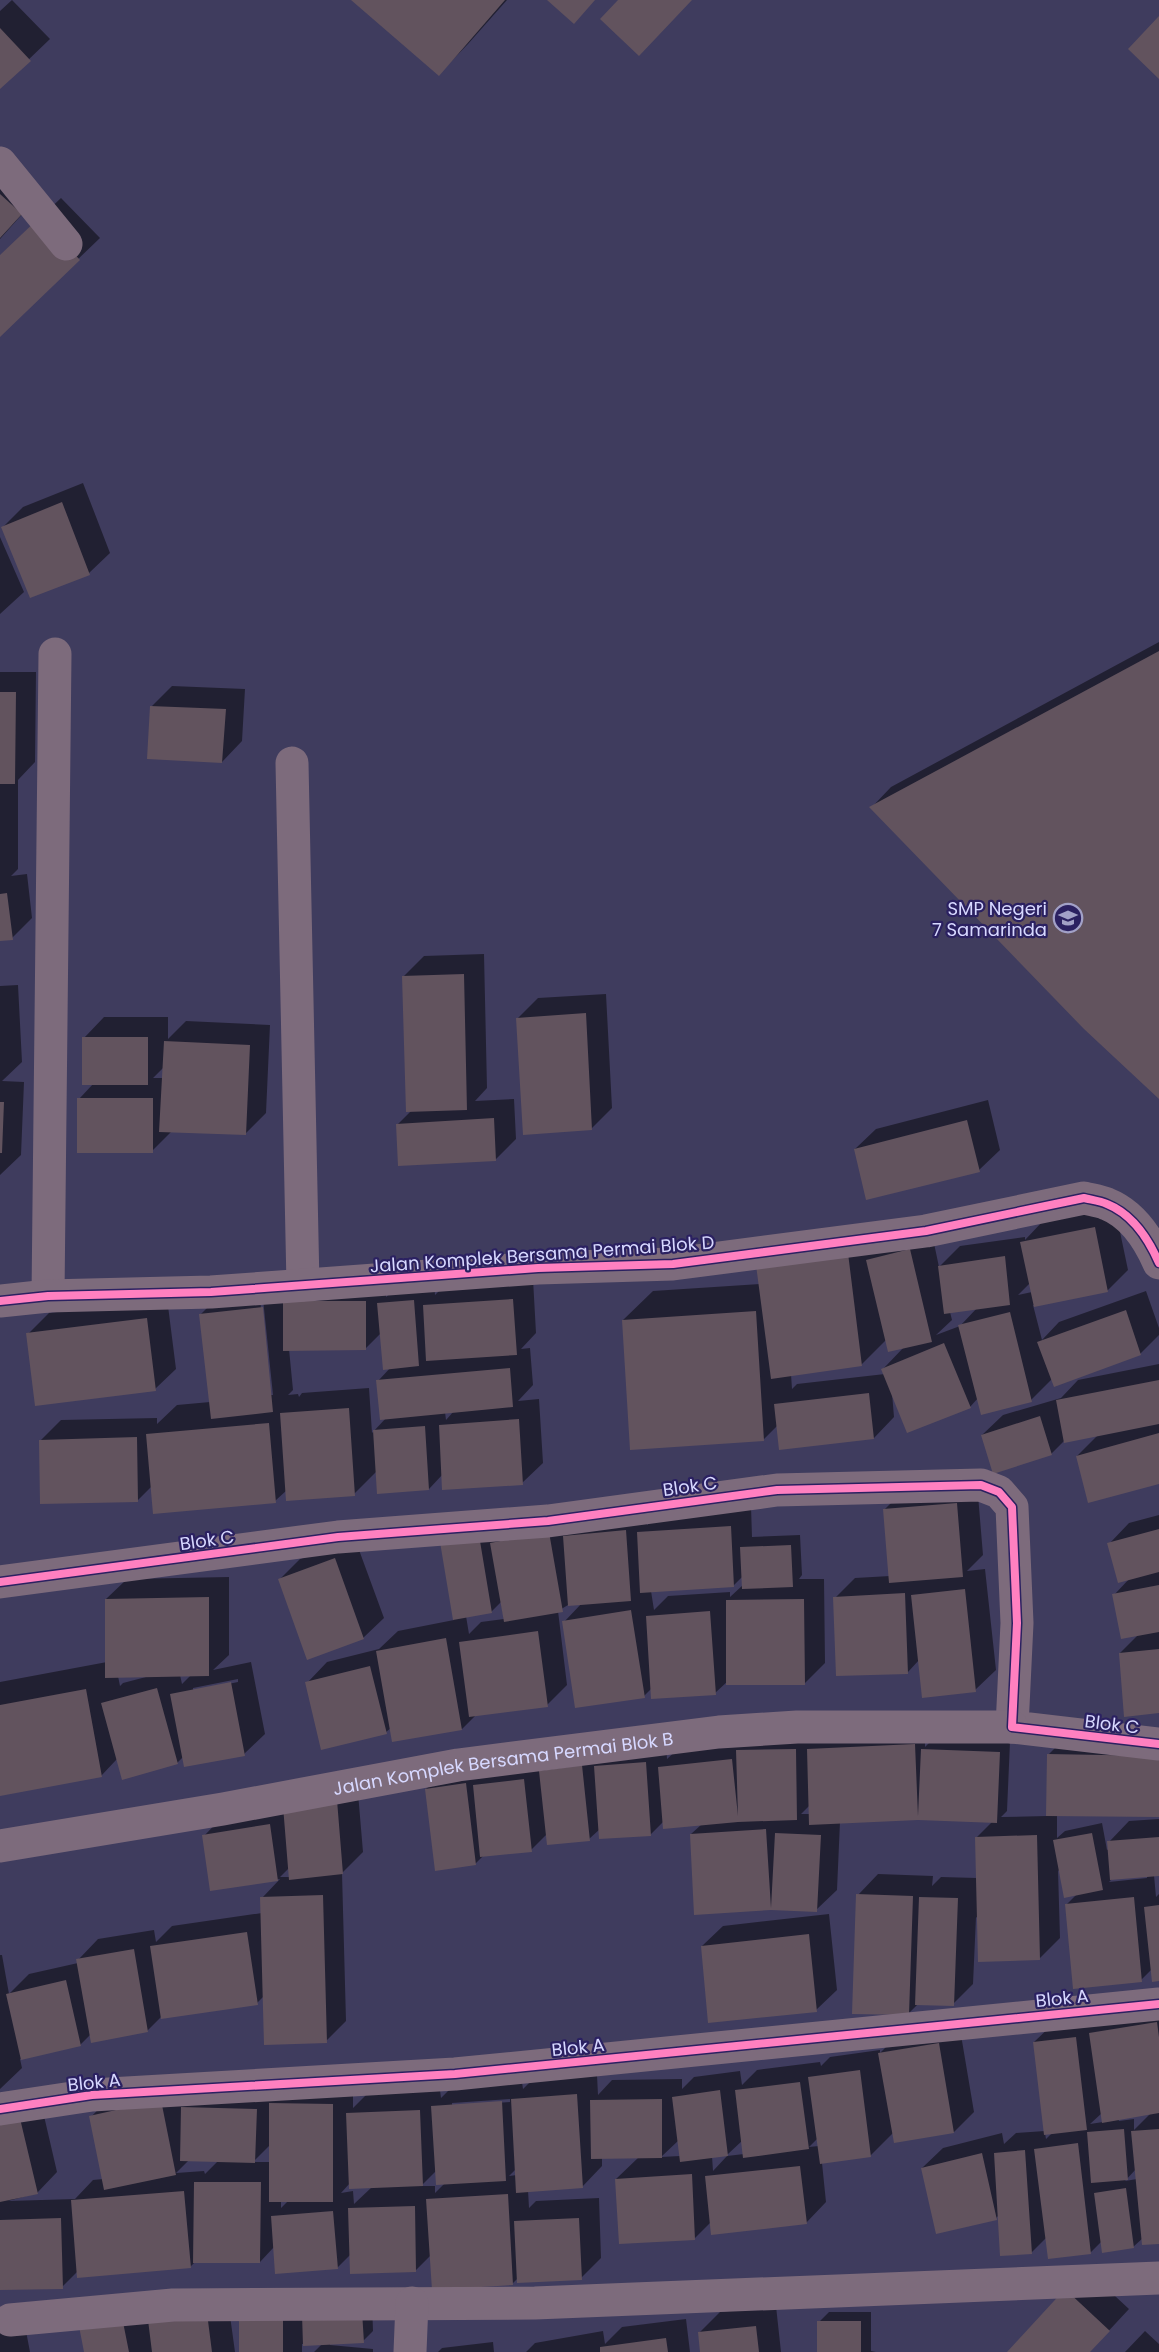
<svg xmlns="http://www.w3.org/2000/svg" width="1159" height="2352" font-family="Poppins,sans-serif">
  <rect width="100%" height="100%" fill="#3f3c5e"/>
  <path fill="#0007" fill-rule="evenodd" d="M12 0 50 39 0 87V11Z
    M353 0H507L468 44 439 74Z
    M0 164 42 192 0 239Z
    M61 198 100 238 0 334V256Z
    M83 483 110 553 89 573 31 596 3 527 23 507Z
    M0 537 24 592 0 614Z
    M1159 642V1097L871 808 891 787Z
    M0 672H36L35 762 18 780V869L11 876 27 874 32 918 12 938 0 940Z
    M172 686 245 689 242 741 222 762 152 706Z
    M484 954 487 1088 475 1101 514 1099 516 1139 496 1159 398 1124 412 1110 403 977 424 956Z
    M18 985 22 1062 2 1081 24 1082 21 1155 0 1175V986Z
    M606 994 612 1108 591 1129 518 1018 538 998Z
    M104 1017H168V1039L186 1021 270 1025 266 1113 245 1134 172 1131 152 1151 79 1099 94 1083 84 1038ZM164 1067 163 1078H153Z
    M988 1100 1000 1150 979 1170 855 1149 876 1129Z
    M1115 1208 1128 1270 1108 1290 1033 1305 1042 1340 1059 1322 1146 1291 1159 1328V1335L1140 1354 1052 1379 1031 1400 978 1398 970 1407 892 1393 894 1417 874 1438 778 1425 764 1439 623 1320 653 1291 760 1284 931 1229 939 1267 960 1246 1025 1237V1240L1042 1222ZM1030 1283 1032 1292 1018 1295ZM977 1308 960 1326 936 1335 952 1320 950 1312ZM886 1340 905 1346 883 1369 885 1374 797 1384 792 1389 791 1374 861 1365Z
    M533 1279 536 1333 521 1349 530 1348 533 1385 518 1401 539 1399 543 1463 522 1483 443 1474 429 1489 377 1471 354 1494 287 1490 275 1501 152 1486 138 1500 41 1440 61 1420 157 1418V1424L177 1405 210 1402 201 1314 221 1294 386 1281V1297L399 1284 434 1281 435 1295 445 1285ZM260 1299H263L273 1395H270ZM381 1333 391 1367 378 1381 387 1417 372 1433 369 1388 302 1393 299 1397 298 1394 288 1395 293 1390 289 1349 366 1348ZM454 1411 446 1420 445 1412Z
    M167 1298 176 1369 155 1389 28 1334 49 1313Z
    M1159 1364V1483L1077 1456 1099 1434 1064 1441 1051 1454 982 1435 1003 1415 1061 1398 1078 1380Z
    M977 1483 983 1555 967 1571 985 1569 996 1670 975 1690 919 1660 908 1672 835 1598 855 1578 890 1576 884 1510 905 1489Z
    M751 1506 752 1537 800 1535 802 1575 799 1579H824L825 1663 805 1683 728 1681 715 1693 652 1688 644 1696 564 1622 582 1603 568 1605 558 1611 567 1685 547 1705 476 1715 462 1729 391 1728 386 1732 307 1683 327 1662 379 1649 398 1631 454 1620 440 1536 646 1511 647 1525 659 1513ZM743 1576V1585L730 1597V1592L668 1596 654 1610 651 1591 733 1586ZM501 1602 504 1619 481 1622 469 1634 466 1616 491 1612Z
    M1159 1515V1712L1120 1653 1139 1634 1114 1595 1130 1578 1109 1544 1129 1523Z
    M355 1539 384 1618 363 1638 279 1580 300 1559Z
    M229 1577V1655L213 1670 251 1662 265 1734 244 1754 183 1757 177 1763 117 1759 101 1776 0 1794V1682L107 1662 106 1599 127 1579ZM180 1675H191L182 1684ZM118 1676 146 1677 123 1683 120 1686ZM238 1679V1682L193 1691V1688Z
    M1069 1734 1159 1735V1815H1057V1838L1065 1831 1102 1823 1107 1850 1109 1849V1842L1129 1821 1159 1819V1875H1154L1156 1897 1159 1894V1980L1152 1969 1141 1980 1066 1905 1077 1894 1058 1870 1060 1938 1040 1958 976 1917 973 1984 953 2004 919 2003 908 2014 858 1895 878 1874 933 1876 932 1886 941 1877 977 1878 976 1838 993 1821 918 1818 840 1822 837 1890 816 1910 772 1909 691 1834 702 1824 664 1821 650 1835 600 1829 589 1839 547 1834 531 1850 484 1855 475 1864 426 1789 447 1769 666 1743 667 1759 680 1747 925 1735V1747L933 1739 1010 1742 1007 1811 1001 1817 1047 1816 1048 1755ZM810 1805 811 1814H801ZM1147 1875V1878L1109 1882 1113 1878Z
    M357 1781 363 1852 342 1873 346 2021 326 2041 265 1995 257 2003 161 2017 147 2031 91 2034 80 2045 20 2059 22 2068 0 2089V1955H2L9 1994 29 1974 78 1963V1960L98 1939 154 1930 156 1942 172 1926 262 1913V1898L280 1879 211 1889 204 1836 224 1815ZM289 1868 290 1877H280Z
    M829 1914 837 1990 816 2010 702 1946 723 1926Z
    M1159 2005V2242L1143 2238 1133 2247 1102 2241 1091 2252 1047 2237 1031 2253 999 2215 996 2218 922 2168 943 2148 1002 2133 1004 2144 1016 2133 1045 2131 1034 2042 1055 2022ZM1102 2113 1103 2122 1090 2124ZM1151 2113 1134 2130V2119L1119 2121 1118 2118ZM1045 2133H1052L1046 2139ZM1136 2169 1137 2179 1125 2181Z
    M959 2023 974 2112 954 2132 893 2133 871 2155 822 2163 826 2202 806 2223 711 2222 695 2238 616 2179 639 2157H602V2166L582 2187 528 2190 529 2208 536 2201 599 2198 601 2258 581 2278H518L512 2284 431 2255 416 2270 351 2254 337 2268 274 2247 260 2262H195L190 2267 78 2271 62 2287 0 2289V2100L38 2090 57 2172 37 2193 8 2201 75 2199 93 2180 103 2179 91 2117 111 2096 353 2084V2108L368 2093 440 2090 441 2098 453 2086 522 2082 523 2089 533 2079 597 2075 598 2095 612 2080 682 2079V2089L694 2077 740 2071 742 2085 757 2070 820 2062 821 2066 830 2057 880 2050V2053L900 2033ZM510 2099V2102L452 2106V2103ZM818 2138 819 2146 809 2147ZM679 2140 680 2156 661 2157ZM743 2140 744 2154 727 2156 713 2171 712 2156 728 2154ZM270 2145V2162H253ZM189 2160 218 2161 205 2174 204 2171 176 2173ZM516 2169 517 2175 509 2176ZM437 2170 445 2183 435 2193V2186H421ZM350 2183 372 2187 354 2204 353 2191 341 2193ZM281 2201H288L281 2208Z
    M1087 2270 1129 2309 1089 2352H1009Z
    M227 2294 235 2352H85L79 2321Z
    M372 2302 373 2331 363 2341 330 2343V2345L373 2349V2352H314L323 2343 302 2344V2352H241V2315Z
    M776 2306 781 2352H702L700 2332 720 2312Z
    M22 2310 30 2352H0V2314Z
    M829 2312H871V2351L876 2352H818L819 2322Z
    M686 2319 690 2352H526L535 2343 603 2331 605 2344 622 2327Z
    M1145 2331 1159 2344V2352H1125Z
    M493 2342 494 2352H438L442 2348Z"/>
  <path fill="#62535e" d="M351 0H505L439 76Z
    M547 0H595L574 24Z
    M618 0H692L639 56 600 19Z
    M1159 16V79L1128 49Z
    M0 28 31 61 0 89Z
    M0 194 22 214 0 238Z
    M40 217 80 260 0 337V255Z
    M62 502 90 575 30 598 1 527Z
    M1159 651V1099L1084 1029 869 807Z
    M0 692H16L15 784H0Z
    M150 706 226 709 222 763 147 759Z
    M7 893 13 940 0 941V894Z
    M464 974 467 1110 406 1112 402 976Z
    M586 1013 592 1130 523 1135 516 1018Z
    M82 1037H148V1085H82Z
    M164 1041 250 1045 246 1135 159 1132Z
    M77 1098H153V1153H77Z
    M0 1102H4L2 1153H0Z
    M494 1118 496 1161 398 1166 396 1124Z
    M967 1120 980 1172 866 1200 854 1149Z
    M1095 1227 1108 1292 1034 1307 1020 1242Z
    M910 1249 932 1342 888 1352 866 1260Z
    M848 1253 862 1366 771 1379 756 1265Z
    M1005 1256 1010 1305 944 1314 938 1266Z
    M513 1299 517 1355 426 1361 423 1305Z
    M414 1300 419 1366 383 1370 377 1303Z
    M283 1301H366V1350L283 1351Z
    M263 1307 273 1412 211 1419 199 1314Z
    M1126 1310 1141 1355 1054 1387 1037 1342Z
    M756 1311 764 1441 630 1450 622 1320Z
    M1010 1312 1032 1402 981 1415 958 1325Z
    M147 1318 156 1391 35 1406 26 1333Z
    M944 1343 971 1408 907 1433 881 1369Z
    M510 1368 513 1407 380 1420 376 1380Z
    M1159 1380V1424L1064 1443 1056 1400Z
    M869 1393 874 1439 779 1450 774 1404Z
    M349 1408 355 1496 286 1501 280 1413Z
    M1040 1416 1052 1455 993 1474 981 1435Z
    M519 1419 523 1485 442 1490 439 1425Z
    M269 1423 276 1503 153 1514 146 1434Z
    M425 1426 429 1490 377 1494 373 1430Z
    M1159 1433V1484L1088 1503 1076 1456Z
    M137 1437 138 1502 40 1504 39 1440Z
    M957 1503 963 1577 889 1583 883 1509Z
    M731 1526 734 1587 640 1593 637 1532Z
    M478 1529 492 1613 453 1620 439 1536Z
    M1159 1529V1572L1118 1583 1107 1543Z
    M626 1530 631 1601 568 1606 563 1536Z
    M549 1532 563 1612 504 1622 490 1543Z
    M791 1545 793 1587 742 1589 740 1547Z
    M335 1558 364 1639 307 1660 278 1579Z
    M1159 1585V1632L1121 1639 1112 1594Z
    M965 1589 976 1692 922 1698 911 1595Z
    M905 1593 908 1674 836 1676 833 1597Z
    M209 1597V1676L105 1678V1599Z
    M804 1599 805 1685H726V1600Z
    M631 1610 645 1698 575 1708 562 1621Z
    M710 1611 716 1695 651 1699 646 1616Z
    M538 1631 548 1707 469 1717 459 1642Z
    M446 1638 462 1730 392 1742 376 1651Z
    M1159 1649V1713L1124 1717 1119 1653Z
    M370 1666 387 1734 321 1750 305 1682Z
    M231 1682 245 1756 184 1767 170 1694Z
    M157 1688 178 1764 122 1780 101 1703Z
    M86 1689 102 1777 0 1796V1705Z
    M915 1744 918 1816 921 1749 1000 1752 997 1823 918 1820 809 1825 807 1749Z
    M796 1749 797 1820 738 1822 663 1829 658 1767 732 1759 738 1816 736 1750Z
    M1047 1754 1159 1756V1817L1046 1816Z
    M646 1762 651 1836 599 1839 594 1766Z
    M582 1765 590 1841 547 1845 539 1771Z
    M524 1779 532 1852 480 1857 473 1785Z
    M466 1783 476 1865 435 1871 425 1789Z
    M337 1800 343 1874 289 1880 283 1806Z
    M270 1824 278 1881 210 1891 202 1835Z
    M766 1829 771 1908 775 1833 821 1835 817 1912 771 1910 694 1915 690 1834Z
    M1092 1833 1103 1890 1064 1898 1053 1840Z
    M1037 1835 1040 1960 978 1962 975 1837Z
    M1159 1837V1876L1110 1880 1107 1841Z
    M856 1894 913 1896 909 2015 852 2014Z
    M323 1895 327 2043 264 2045 260 1897Z
    M919 1897 958 1898 954 2006 915 2005Z
    M1134 1897 1142 1982 1073 1989 1065 1904Z
    M1159 1905V1981L1152 1982 1144 1907Z
    M247 1932 258 2005 161 2019 150 1946Z
    M809 1934 817 2012 708 2023 701 1946Z
    M134 1949 148 2032 91 2043 76 1959Z
    M66 1980 81 2046 21 2060 6 1994Z
    M1157 2022 1159 2037V2113L1102 2123 1089 2033Z
    M1076 2037 1087 2130 1044 2135 1033 2042Z
    M939 2043 954 2133 894 2143 878 2053Z
    M860 2070 871 2157 820 2164 808 2077Z
    M800 2082 809 2149 743 2158 735 2090Z
    M720 2090 728 2156 680 2162 672 2097Z
    M577 2094 583 2188 516 2193 511 2099Z
    M662 2099V2158L591 2159 590 2100Z
    M161 2100 176 2175 104 2190 89 2116Z
    M502 2101 506 2181 436 2185 431 2106Z
    M269 2103 333 2104V2202H269Z
    M181 2107 257 2109 255 2163 180 2161Z
    M18 2110 38 2194 0 2202V2114Z
    M420 2110 423 2186 349 2189 346 2113Z
    M1124 2129 1128 2180 1091 2183 1087 2132Z
    M1159 2129V2244L1142 2245 1131 2131Z
    M1078 2143 1091 2254 1048 2259 1034 2149Z
    M1025 2150 1032 2254 1000 2256 994 2153Z
    M982 2153 997 2220 936 2234 921 2168Z
    M800 2166 807 2224 711 2235 705 2176Z
    M692 2174 695 2240 619 2244 615 2179Z
    M194 2182H261L260 2263H193Z
    M1126 2188 1134 2248 1102 2253 1094 2193Z
    M184 2191 191 2268 77 2278 71 2200Z
    M508 2194 513 2285 432 2290 426 2199Z
    M415 2206 416 2272 350 2274 348 2208Z
    M333 2211 338 2269 275 2274 271 2216Z
    M61 2218 63 2289 0 2290V2220Z
    M579 2218 582 2280 517 2283 514 2221Z
    M1065 2289 1110 2331 1090 2352H1007Z
    M362 2311 364 2343 303 2346 302 2314Z
    M121 2312 129 2352H84L78 2321Z
    M207 2313 212 2352H152L148 2320Z
    M239 2314H283V2352H239Z
    M817 2321H861V2352H817Z
    M756 2326 759 2352H700L698 2332Z
    M666 2338 668 2352H600V2347Z"/>
  <g fill="none" stroke-linecap="round" stroke-linejoin="round">
    <g stroke="#7d6b7c" stroke-width="33">
      <path d="M0 163 66 244"/>
      <path d="M292 763 303 1285"/>
      <path d="M48 1296 55 654"/>
      <path d="M0 1301 48 1296 211 1292 538 1268 673 1264 926 1231 1084 1198C1092 1200 1100 1201 1107 1204 1132 1214 1149 1240 1159 1263"/>
      <path d="M0 1582 338 1537 548 1521 777 1490 981 1485 999 1492 1012 1507 1017 1623 1012 1727 1159 1744"/>
      <path id="s1" d="M0 1846 223 1809 458 1765 719 1732 797 1727H1012"/>
      <path d="M0 2109 92 2095 455 2074 1159 2004"/>
      <path d="M10 2320 173 2305 535 2303 1159 2278"/>
      <path d="M410 2352 412 2303"/>
    </g>
    <g stroke="#2b2161" stroke-width="11">
      <path id="cycleway" d="M0 1301 48 1296 211 1292 538 1268 673 1264 926 1231 1084 1198C1092 1200 1100 1201 1107 1204 1132 1214 1149 1240 1159 1263
        M0 1582 338 1537 548 1521 777 1490 981 1485 999 1492 1012 1507 1017 1623 1012 1727 1159 1744
        M0 2109 92 2095 455 2074 1159 2004"/>
    </g>
    <use href="#cycleway" stroke="#ff80c0" stroke-width="8"/>
  </g>
  <defs>
    <g id="school-ring" transform="scale(1.5)"><circle r="9.5" fill="#2b2161" stroke="#a2a1c7" stroke-width="1.5"/><path d="M0-5L7-2L0 1L-7-2ZM-4 1L0 2.5L4 1V4Q0 6-4 4Z" fill="#a2a1c7"/></g>
  </defs>
  <g fill-rule="evenodd">
    <use href="#school-ring" x="1068" y="918"/>
  </g>
  <g text-anchor="middle" dominant-baseline="central" stroke-width="4.5" stroke-linejoin="round" paint-order="stroke">
    <g font-size="18" fill="#d7d8ff" stroke="#2b2161" text-anchor="end">
      <text x="1047" y="908">SMP Negeri<tspan x="1047" dy="21">7 Samarinda</tspan></text>
    </g>
    <g font-size="18" fill="#d7d8ff" stroke="#2b2161">
      <text transform="translate(542 1254) rotate(-4)">Jalan Komplek Bersama Permai Blok D</text>
      <text transform="translate(690 1486) rotate(-8)">Blok C</text>
      <text transform="translate(207 1540) rotate(-8)">Blok C</text>
      <text transform="translate(1112 1724) rotate(7)">Blok C</text>
      <text stroke="none"><textPath href="#s1" startOffset="510">Jalan Komplek Bersama Permai Blok B</textPath></text>
      <text transform="translate(1062 1998) rotate(-6)">Blok A</text>
      <text transform="translate(578 2047) rotate(-6)">Blok A</text>
      <text transform="translate(94 2082) rotate(-6)">Blok A</text>
    </g>
  </g>
</svg>
